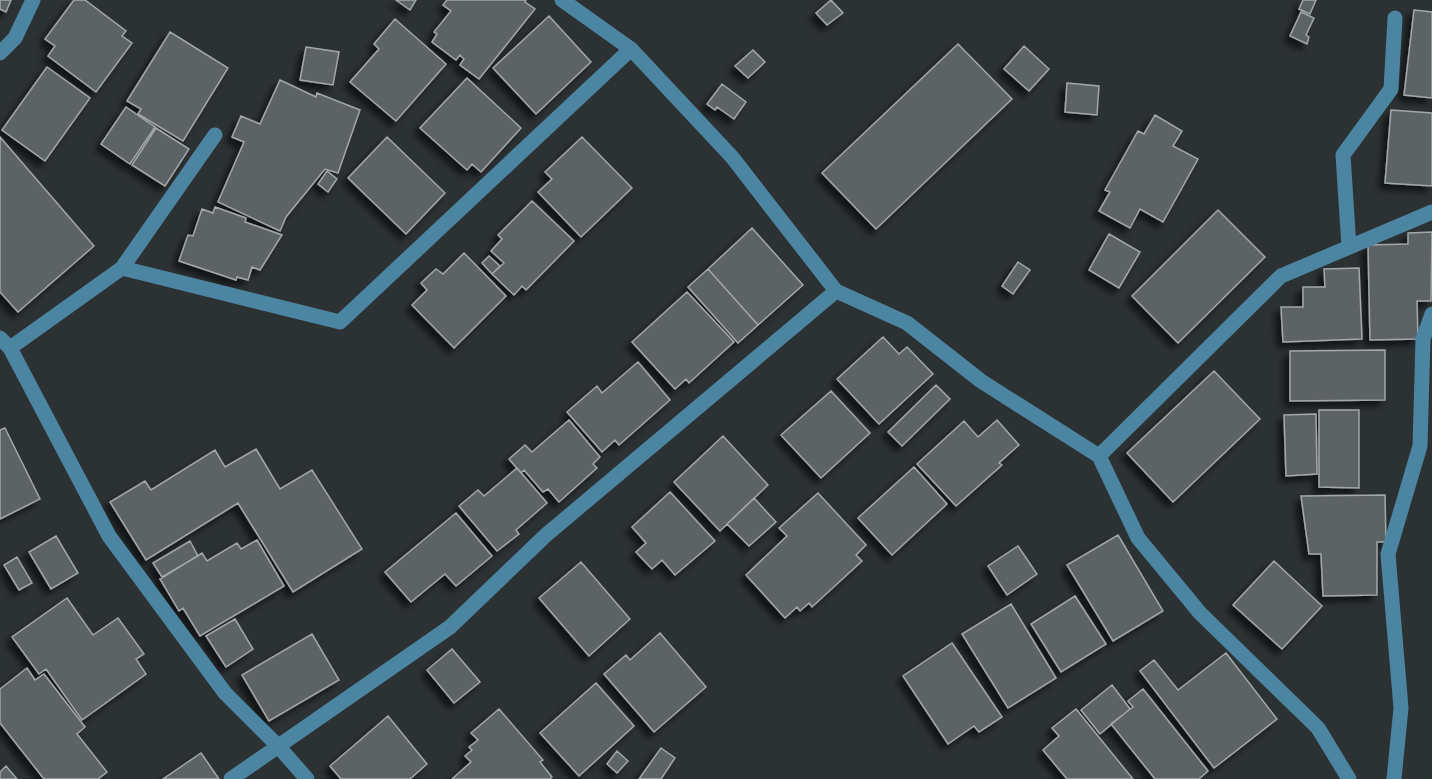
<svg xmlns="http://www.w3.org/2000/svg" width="1432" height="779" font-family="Quicksand,sans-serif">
  <defs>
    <filter id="shadow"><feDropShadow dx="-5.5" dy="5.5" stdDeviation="3" flood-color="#0009"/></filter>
  </defs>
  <rect width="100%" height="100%" fill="#2c3133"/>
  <path fill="#5d6265" stroke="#a1a7aa" stroke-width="1.5" filter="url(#shadow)" d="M0 0H11L6 12 0 9Z
    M74 0H85L126 31 122 36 132 43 96 92 48 56 55 46 45 39Z
    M396 0H416L410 10Z
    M447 0H526L525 2 535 9 479 79 460 65 464 59 460 55 456 60 432 42 437 34 434 32 451 11 443 5Z
    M831 0 843 13 827 25 816 13Z
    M1303 0H1316L1310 14 1299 9Z
    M1414 10 1432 12V98L1404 95Z
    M1301 12 1314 18 1306 35 1309 37 1307 44 1290 36Z
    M549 16 591 62 536 114 493 68Z
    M395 19 446 64 396 121 350 82 379 49 374 44Z
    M170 32 228 68 183 141 138 114 141 109 127 101Z
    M958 44 1012 99 876 229 822 173Z
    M1024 46 1049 69 1029 91 1004 69Z
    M306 47 339 52 333 85 300 80Z
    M753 50 765 62 748 78 735 66Z
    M47 67 90 98 45 161 2 130Z
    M467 78 521 128 481 172 472 164 467 170 420 128Z
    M280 80 316 97 317 93 360 110 338 173 325 169 286 217 280 231 218 202 244 142 232 137 241 116 260 124Z
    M1067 83 1099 86 1097 115 1065 112Z
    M722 84 746 102 734 119 717 107 715 110 707 104Z
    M126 107 155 127 130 164 101 144Z
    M1391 110 1432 113V186L1385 183Z
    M1155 115 1182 131 1173 146 1198 159 1163 222 1140 209 1130 228 1099 211 1110 192 1105 190 1138 131 1144 134Z
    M156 128 189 149 165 186 132 165Z
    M0 137 94 246 18 312 0 292Z
    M387 137 445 193 406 234 348 178Z
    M582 137 632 188 581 237 538 192 552 179 545 172Z
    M327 171 337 179 328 192 318 184Z
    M532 201 574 241 526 290 522 286 514 295 492 274 504 263 491 251 502 239 498 235Z
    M215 207 246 218 245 222 282 235 260 270 252 267 248 280 237 277 236 280 179 261 188 235 193 236 202 209 213 213Z
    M1218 210 1265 257 1178 343 1132 296Z
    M752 228 803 285 758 325 708 269Z
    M1432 232 1431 301H1417L1418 339 1370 340 1368 245 1408 244V233Z
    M1109 234 1140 252 1119 288 1089 270Z
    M464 253 506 296 454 348 412 305 427 290 421 283 436 269 443 274Z
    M489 256 500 266 492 274 482 263Z
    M1018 262 1030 270 1013 294 1002 286Z
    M1359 268 1362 339 1283 342 1281 307H1303V287H1325L1324 269Z
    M708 269 758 325 738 343 688 287Z
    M687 292 734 342 689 383 686 379 675 389 632 342Z
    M883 337 899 354 907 347 933 374 879 424 837 379Z
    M1385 350V400L1290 401V351Z
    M638 362 670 400 619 445 615 440 602 452 567 412 597 386 602 393Z
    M1214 371 1260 419 1173 502 1127 453Z
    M936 385 950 399 902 446 888 432Z
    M831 391 870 433 821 478 781 435Z
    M1319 410H1359V488L1319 487Z
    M1316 414 1317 474 1286 476 1284 415Z
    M569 420 600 457 593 464 597 468 559 502 548 489 543 492 524 470 521 473 509 459 525 445 532 452Z
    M997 420 1019 445 999 463 1002 465 956 506 917 464 964 421 978 437Z
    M5 428 40 499 0 519V430Z
    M723 436 768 485 720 531 674 482Z
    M256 449 280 489 312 470 362 549 293 592 238 503 146 560 110 502 145 481 151 490 215 450 225 467Z
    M914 467 947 504 892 555 858 518Z
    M517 468 547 503 516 530 519 534 497 551 459 506 478 490 484 496Z
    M670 492 715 541 675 575 662 560 652 569 636 552 646 543 632 527Z
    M818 493 866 545 856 555 862 561 812 607 809 603 800 611 797 607 785 618 746 575 787 536 779 528Z
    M1385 495 1386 542H1377V595L1323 596 1321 554H1309L1301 496Z
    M754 498 776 522 749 546 727 524Z
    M456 513 492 556 456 586 445 574 411 602 385 572Z
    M1118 535 1163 611 1113 641 1067 565Z
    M56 536 78 573 51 589 29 552Z
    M257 540 284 586 200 636 183 608 179 611 160 579 202 553 207 561 237 543 241 549Z
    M190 541 198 556 162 577 153 563Z
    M1018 546 1037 574 1007 595 988 566Z
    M17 557 32 583 19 590 4 565Z
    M1274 561 1322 606 1282 649 1233 605Z
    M581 562 630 619 589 656 539 598Z
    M1075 596 1106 644 1061 672 1031 624Z
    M67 598 93 635 118 618 144 654 136 659 146 674 82 720 46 669 39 674 12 637Z
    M1011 604 1056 678 1008 708 962 634Z
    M235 619 253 649 226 667 206 636Z
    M660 633 706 687 654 732 604 674 626 655 630 660Z
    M312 634 339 680 269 721 242 675Z
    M952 643 1002 717 979 732 974 726 948 744 903 676Z
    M452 649 480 682 454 703 427 670Z
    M1226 653 1277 719 1214 768 1140 671 1154 660 1178 690Z
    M27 668 35 680 44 674 85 727 77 734 107 772 98 779H44L0 723V689Z
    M596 683 634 726 579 776 540 733Z
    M1112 685 1130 709 1100 734 1081 710Z
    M1143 689 1208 771 1199 779H1155L1111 724 1133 707 1128 701Z
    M499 709 543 760 540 762 552 777 550 779H452L471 762 465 756 472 750 469 747 478 740 471 733Z
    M1076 709 1133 779H1067L1043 750 1059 736 1052 728Z
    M388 716 427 764 410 779H341L330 766Z
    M661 748 675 758 661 779H639Z
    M617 751 628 761 617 773 607 764Z
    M201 753 219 779H163Z
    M6 766 17 779H0V772Z"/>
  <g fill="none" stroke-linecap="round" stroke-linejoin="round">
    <path stroke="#4c85a1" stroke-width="15" d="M562 0 631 49 732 157 836 291 907 323 981 381 1099 456 1138 538 1200 613 1318 728 1349 779
      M0 53 15 38 33 0
      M1349 247 1343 155 1391 89 1395 18
      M122 268 340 322 631 49
      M0 338 10 348 109 536 225 693 278 746 307 779
      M10 348 122 268 215 135
      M1099 456 1281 276 1432 212
      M231 779 450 627 546 535 836 291
      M1394 779 1401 708 1388 554 1420 446 1423 339 1432 314"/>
  </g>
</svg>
